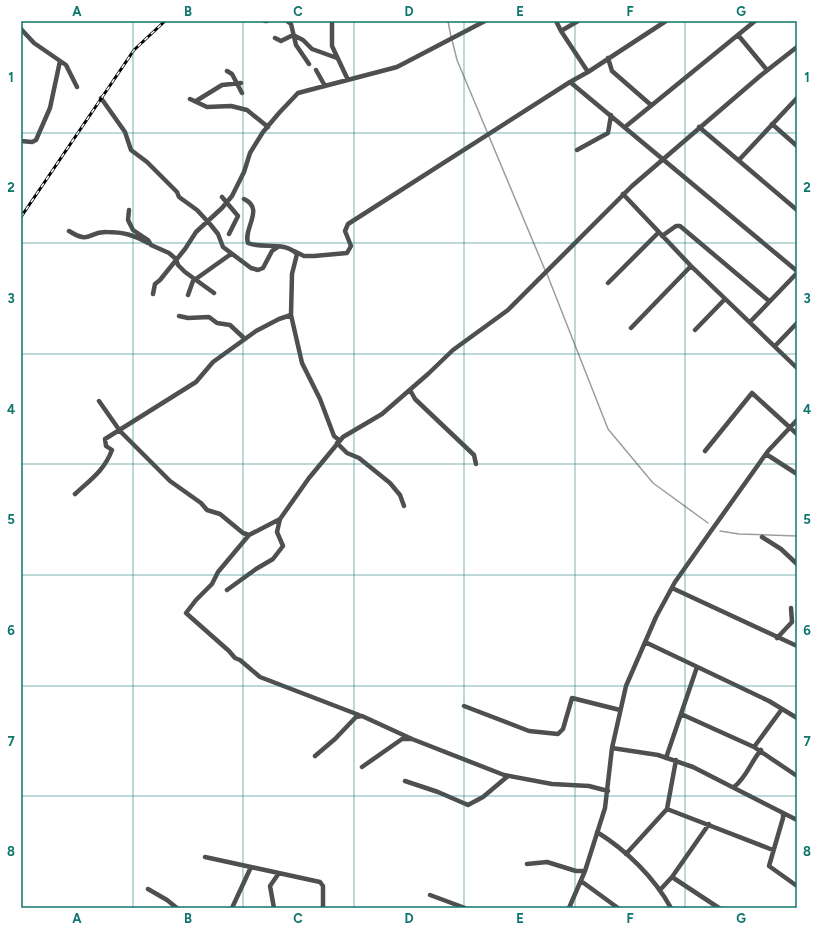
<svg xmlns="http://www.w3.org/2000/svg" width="818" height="929" font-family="Figtree,sans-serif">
  <rect width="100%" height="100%" fill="#fff"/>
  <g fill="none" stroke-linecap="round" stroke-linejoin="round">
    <path stroke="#9d9d9d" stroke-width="1.5" d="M448 21 451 37
      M452 40 457 60 545 270
      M547 274 608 429 653 483 708 523
      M720 531 739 534 797 536"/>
    <path stroke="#4f4f4f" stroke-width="4.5" d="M265 21H267
      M287 21 291 24 296 45 309 64
      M332 21V46L348 80
      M556 21 561 31 578 21
      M666 21 588 72 570 82 797 271
      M21 29 34 43 66 65 77 87
      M561 31 588 72
      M738 35 767 70
      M275 38 281 41 293 35 303 40 312 49 337 58
      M608 58 612 71 651 105
      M316 70 325 86
      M227 71 232 74 242 93
      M101 98 125 132 131 150 147 162 177 192 179 197 197 210 210 224 218 234 223 247 251 268 258 270 263 268 272 251 278 247
      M190 99 207 107 231 106 247 110 268 127
      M196 101 222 85 241 83
      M772 124 797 146
      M625 127 755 21
      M699 127 797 210
      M21 141 32 142 36 140 50 108 60 61
      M577 150 608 133 611 115
      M739 160 797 98
      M623 194 691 266 797 368
      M222 197 238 216 229 234
      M244 199C265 209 243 228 248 243 262 249 285 241 297 254L292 274 291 315 302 363 320 399 334 436 339 440
      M129 210 128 220 133 230 148 240 151 245 169 253 176 259 178 265 185 272 214 293
      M69 231C91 245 88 231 107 232 123 232 134 235 148 243
      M662 236 676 226H680L769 301
      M294 251 304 256H314L347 253 351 246 345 231 348 224 570 82
      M608 283 659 232
      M153 294 155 284 160 280 185 249 196 232 222 208 232 196 244 172 250 153 263 132 279 113 298 93 397 67 485 21
      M188 295 193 281 231 254
      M179 316 188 318 209 317 217 323 230 325 245 339
      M750 322 797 273
      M631 328 691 266
      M695 330 725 299
      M775 346 797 323
      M410 390 415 399 474 455 476 464
      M99 401 120 431 170 481 201 503 207 510 220 514 243 533 249 535 280 519
      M337 443 347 453 359 458 390 483 400 495 404 506
      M705 451 752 393 797 434
      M766 454 797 474
      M75 494C90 480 104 471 112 450L106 446 105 439 196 382 213 362 256 331 279 319 291 315
      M249 535 218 572 212 584 196 600 186 613 229 651 235 658 240 660 260 677 359 715
      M762 537 781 549 797 564
      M672 588 797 646
      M227 590 256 569 273 559 283 546 277 532 280 519 309 478 343 437 382 414 428 374 453 350 508 310 632 186 760 76 797 47
      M777 638 792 622 791 608
      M645 642 769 701 797 718
      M464 706 529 731 558 734 563 729 572 698 620 710
      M681 714 754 747 797 776
      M754 747 782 709
      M612 748 658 755 693 767 797 820
      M315 756 335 739 356 717 362 716 412 739 504 775 552 784 589 786 608 791
      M666 758 697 667
      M676 760 667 809 773 850
      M362 767 402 739H411
      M405 781 438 792 468 805 483 797 508 776
      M734 787C747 777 750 763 761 750
      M783 814V818L769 866 797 886
      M597 832C626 850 654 877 671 908
      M626 854 667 809
      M205 857 320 882 323 886V908
      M527 864 547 862 576 871H585
      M672 877 719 908
      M581 881 618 908
      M148 889 167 900 177 908
      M660 890 672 877 709 824
      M430 895 465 908
      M232 908 251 867
      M274 908 270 886 279 873
      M569 908 585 871 605 808 612 748 626 686 656 617 675 582 711 531 768 451 797 420"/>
    <g stroke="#000" stroke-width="3">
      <path id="rail" d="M21 217 134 50 165 21"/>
    </g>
    <use href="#rail" stroke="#fff" stroke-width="1.5" stroke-dasharray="4.5" stroke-linecap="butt"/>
  </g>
  <path fill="none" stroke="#0f766e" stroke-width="1" stroke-opacity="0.55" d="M133 21V908M243 21V908M354 21V908M464 21V908M575 21V908M685 21V908M21 133H797M21 243H797M21 354H797M21 464H797M21 575H797M21 686H797M21 796H797"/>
  <rect width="818" height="929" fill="none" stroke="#ffffff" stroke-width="44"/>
  <rect x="22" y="22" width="774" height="885" fill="none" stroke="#0f766e" stroke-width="1.5"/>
  <g font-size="13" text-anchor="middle" font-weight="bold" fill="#0f766e">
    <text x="77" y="16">A</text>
    <text x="188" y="16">B</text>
    <text x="298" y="16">C</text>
    <text x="409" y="16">D</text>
    <text x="520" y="16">E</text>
    <text x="630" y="16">F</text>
    <text x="741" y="16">G</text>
    <text x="11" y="82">1</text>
    <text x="807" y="82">1</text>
    <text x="11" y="192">2</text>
    <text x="807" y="192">2</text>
    <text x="11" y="303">3</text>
    <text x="807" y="303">3</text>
    <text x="11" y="414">4</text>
    <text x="807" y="414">4</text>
    <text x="11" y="524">5</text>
    <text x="807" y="524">5</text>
    <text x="11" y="635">6</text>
    <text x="807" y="635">6</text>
    <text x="11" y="746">7</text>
    <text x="807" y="746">7</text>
    <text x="11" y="856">8</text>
    <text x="807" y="856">8</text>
    <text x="77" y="923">A</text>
    <text x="188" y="923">B</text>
    <text x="298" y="923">C</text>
    <text x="409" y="923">D</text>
    <text x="520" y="923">E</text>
    <text x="630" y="923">F</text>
    <text x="741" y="923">G</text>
  </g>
</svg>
